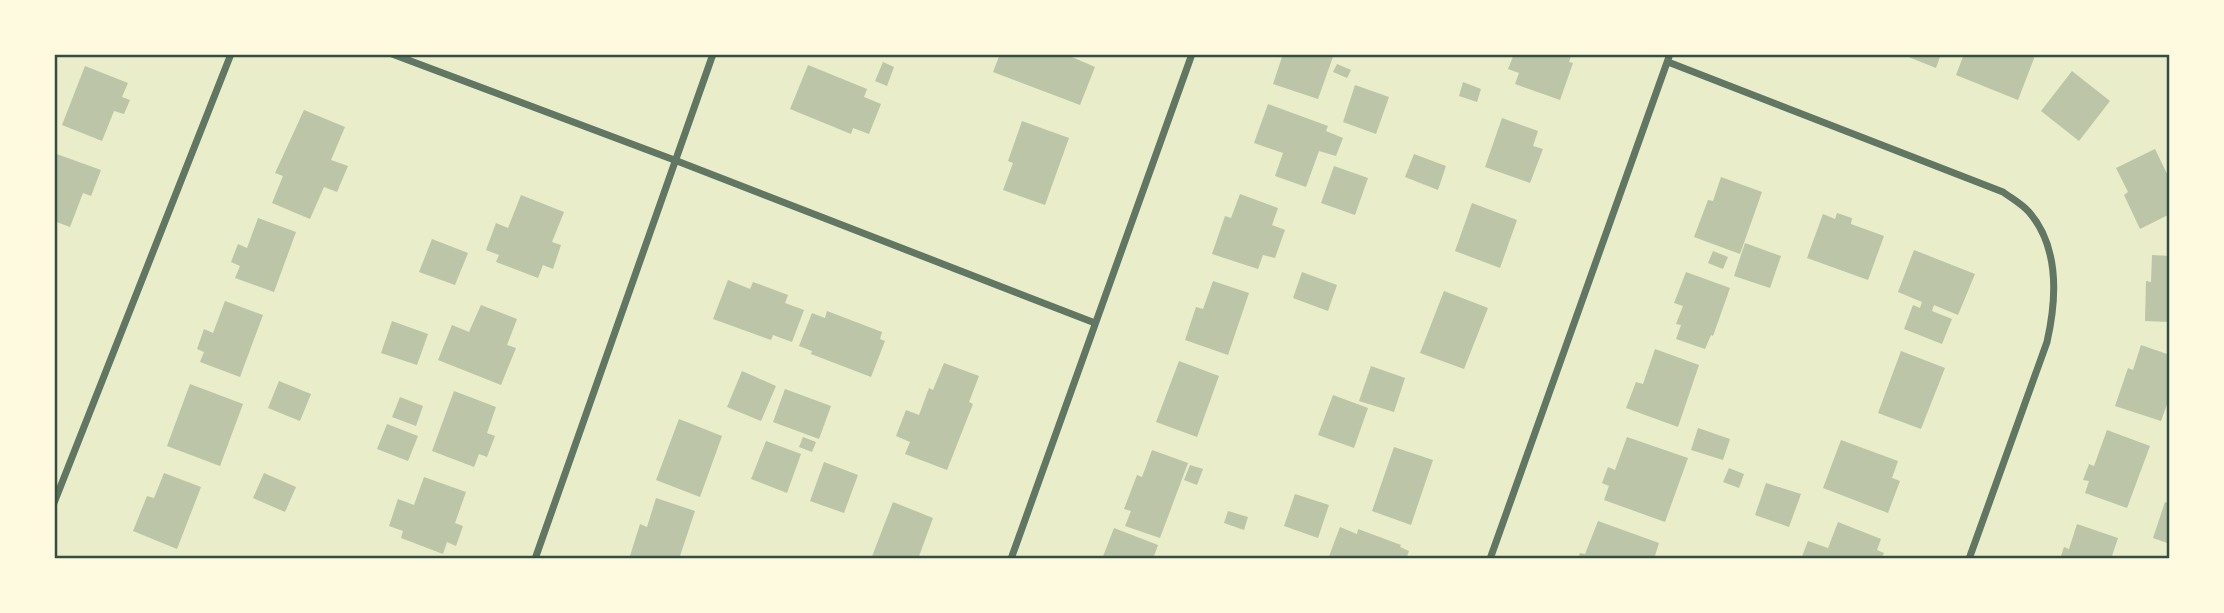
<svg xmlns="http://www.w3.org/2000/svg" width="2224" height="613" font-family="'Fira Sans Condensed',sans-serif">
  <rect width="100%" height="100%" fill="#e9edc9"/>
  <path fill="#bcc5a7" d="M1000 54H1065L1095 67 1080 105 993 72Z
    M1283 54H1334L1318 99 1273 84Z
    M1514 54H1572L1569 62 1573 63 1560 100 1515 84 1519 73 1508 69Z
    M1901 54H1941L1936 68Z
    M1964 54H2030L2035 56 2018 100 1956 75Z
    M883 62 894 67 887 86 875 81Z
    M1337 64 1351 70 1347 78 1333 72Z
    M808 65 867 89 864 97 881 104 869 134 853 128 851 134 790 109Z
    M85 66 128 83 122 97 130 100 124 114 114 111 102 141 62 125Z
    M2072 71 2110 101 2079 141 2041 111Z
    M1463 82 1481 89 1477 102 1459 96Z
    M1355 85 1389 97 1376 134 1343 122Z
    M1268 104 1328 126 1326 131 1343 138 1336 156 1319 151 1306 187 1275 176 1283 153 1254 143Z
    M304 110 345 127 331 160 348 166 337 192 324 187 310 219 272 203 283 176 275 173Z
    M1502 118 1538 131 1533 146 1543 149 1530 183 1485 167Z
    M1022 121 1069 138 1045 205 1003 190 1013 163 1008 161Z
    M2155 149 2170 180V214L2140 229 2124 195 2128 192 2116 168Z
    M54 153 101 170 91 196 83 193 70 227 54 221Z
    M1414 154 1446 166 1438 190 1405 177Z
    M1334 166 1368 178 1355 215 1321 203Z
    M1721 177 1762 192 1740 254 1694 237 1708 200 1713 201Z
    M1240 194 1278 208 1272 225 1285 230 1275 258 1263 255 1258 269 1212 254 1225 216 1231 218Z
    M521 195 564 212 552 242 561 245 553 269 543 265 538 278 496 262 499 255 486 250 496 223 508 228Z
    M1472 203 1517 220 1500 268 1455 251Z
    M1837 213 1852 218 1851 224 1884 236 1868 280 1807 258 1823 214 1835 219Z
    M258 218 296 232 274 292 235 278 240 266 231 262 238 244 247 248Z
    M432 239 468 253 455 285 419 272Z
    M1745 243 1781 256 1770 288 1734 276Z
    M1914 250 1975 274 1958 315 1934 305 1932 311 1952 319 1942 344 1904 329 1913 305 1920 308 1922 302 1898 292Z
    M1713 251 1728 257 1723 269 1708 263Z
    M2152 255 2170 256V322L2145 321 2146 281 2151 282Z
    M1302 272 1337 285 1328 311 1293 298Z
    M1686 272 1730 288 1713 336 1711 335 1705 349 1676 339 1681 325 1676 324 1683 306 1674 303Z
    M728 280 750 289 753 282 788 295 785 303 804 310 792 342 773 335 771 340 713 319Z
    M1213 281 1249 293 1228 355 1185 340 1196 307 1203 309Z
    M1444 291 1488 308 1464 369 1420 353Z
    M225 301 263 315 240 377 200 362 204 352 197 349 204 329 213 333Z
    M481 305 517 319 507 345 516 348 501 385 438 360 452 325 469 332Z
    M827 311 882 332 880 339 885 341 871 377 811 354 812 351 799 346 812 313 825 318Z
    M392 321 428 334 417 365 381 353Z
    M2141 345 2170 355V396L2161 421 2115 406 2128 368 2133 370Z
    M1655 349 1699 365 1678 427 1626 408 1636 382 1643 384Z
    M1901 351 1945 368 1921 429 1878 413Z
    M1179 361 1219 376 1197 437 1156 422Z
    M944 363 979 376 969 402 973 404 947 470 905 454 910 442 896 436 906 410 919 415 929 388 933 390Z
    M1371 366 1405 378 1394 412 1359 401Z
    M742 371 776 386 761 421 727 407Z
    M279 381 311 394 300 421 268 408Z
    M190 384 243 404 220 466 167 446Z
    M785 389 831 406 819 439 773 422Z
    M454 391 496 407 487 433 495 436 487 457 479 454 474 467 432 451Z
    M1333 395 1368 408 1354 448 1318 435Z
    M400 397 423 406 416 426 392 417Z
    M679 419 722 436 700 497 656 480Z
    M387 424 418 436 408 461 377 449Z
    M1698 428 1730 439 1723 460 1691 450Z
    M2107 430 2150 446 2127 508 2085 493 2089 481 2083 480 2089 464 2094 466Z
    M803 437 816 442 812 452 799 447Z
    M1627 437 1688 458 1665 522 1604 500 1609 486 1602 483 1608 467 1615 470Z
    M1841 440 1898 461 1892 478 1900 481 1888 513 1823 488Z
    M766 441 801 454 787 493 751 479Z
    M1394 447 1433 460 1411 525 1372 511Z
    M1152 450 1188 463 1160 538 1125 526 1131 511 1124 509 1137 475 1142 477Z
    M824 462 858 475 844 513 810 501Z
    M1190 465 1203 469 1197 485 1184 480Z
    M1729 468 1744 474 1739 488 1723 482Z
    M164 473 201 487 177 549 133 531 147 496 154 498Z
    M264 473 296 487 285 512 253 498Z
    M424 477 466 492 455 523 463 526 456 546 447 542 443 554 401 538 403 531 389 526 398 499 414 505Z
    M1766 483 1801 494 1789 527 1755 515Z
    M1295 494 1329 505 1318 538 1284 526Z
    M656 498 695 511 679 559H629L640 524 647 527Z
    M893 502 933 518 918 559H871Z
    M2165 502 2170 504V544L2153 538Z
    M1228 511 1248 517 1244 530 1224 523Z
    M1598 521 1659 543 1654 559H1578L1580 553 1585 554Z
    M1838 522 1881 539 1877 550 1884 553 1881 559H1801L1808 541 1828 548Z
    M2077 524 2118 538 2111 559H2060L2064 547 2069 549Z
    M1340 527 1357 534 1358 529 1401 545 1400 547 1409 551 1406 559H1328Z
    M1114 528 1158 545 1153 559H1102Z"/>
  <g fill="none" stroke-linecap="round" stroke-linejoin="round">
    <path stroke="#617663" stroke-width="7" d="M392 54 677 161 1095 323
      M1668 62 2003 192C2011 198 2022 204 2029 212 2060 248 2057 298 2047 342L1969 559
      M54 503 231 54
      M535 559 713 54
      M1011 559 1192 54
      M1490 559 1670 54"/>
  </g>
  <rect width="2224" height="613" fill="none" stroke="#fefae0" stroke-width="112"/>
  <rect x="56" y="56" width="2112" height="501" fill="none" stroke="#344e41" stroke-width="2.5"/>
</svg>
